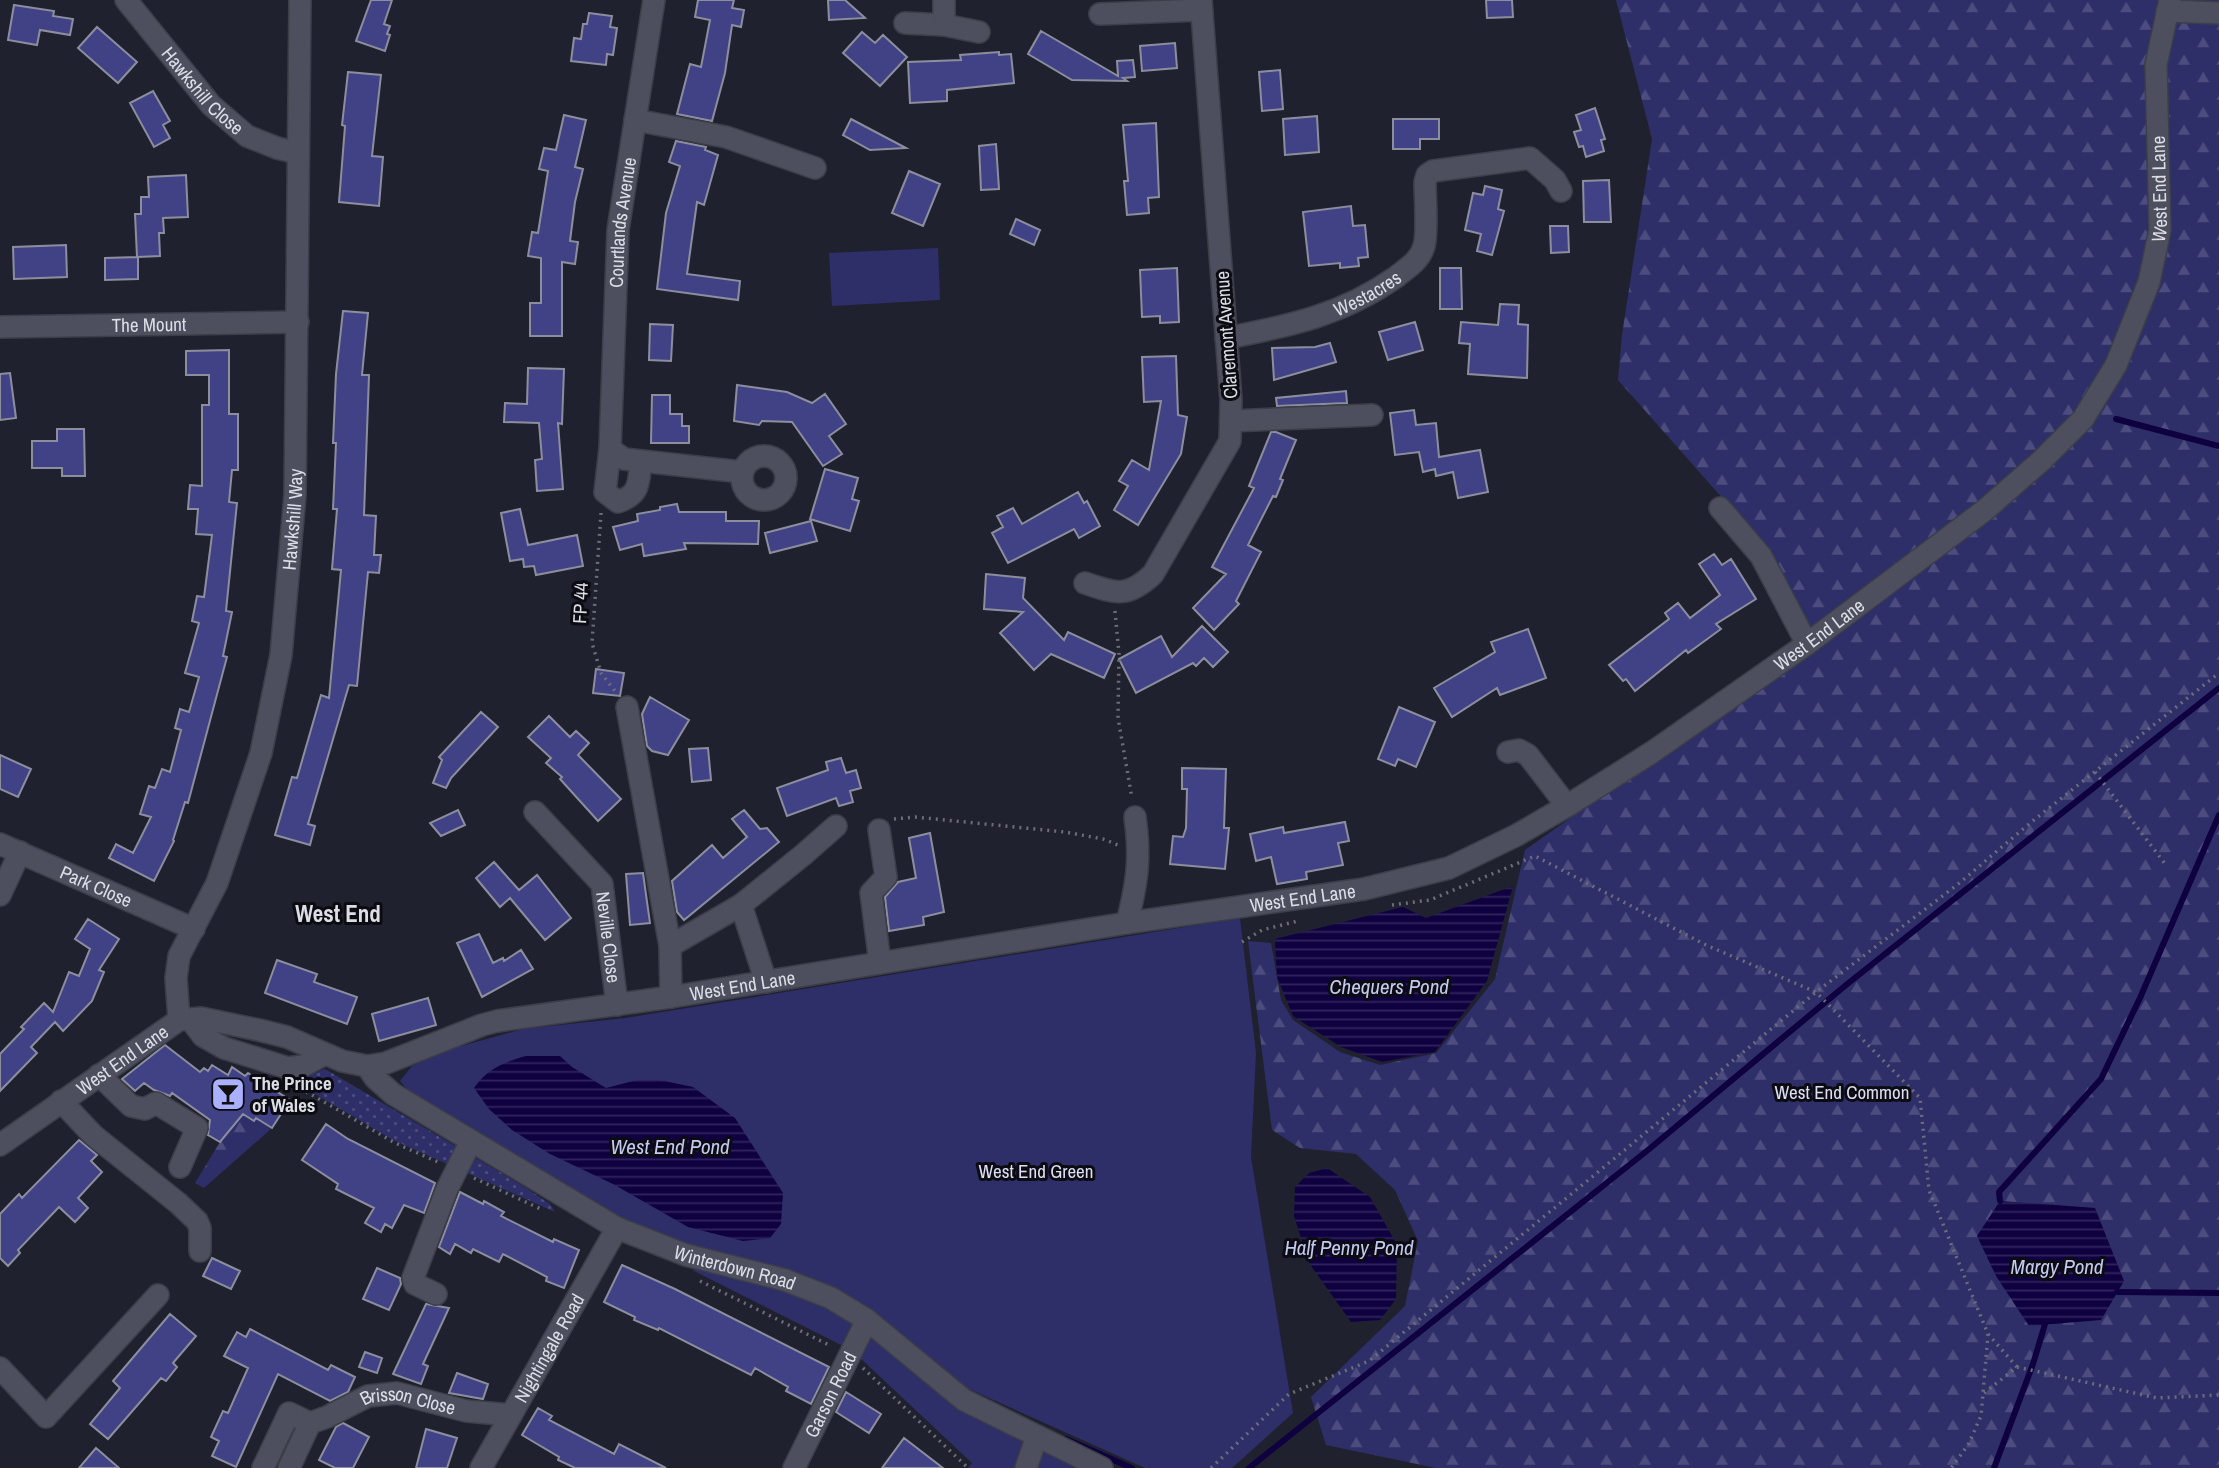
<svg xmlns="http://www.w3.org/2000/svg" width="2219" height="1468" font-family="'Archivo Narrow',sans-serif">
  <defs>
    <pattern id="grass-dots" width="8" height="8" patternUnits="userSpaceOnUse" patternTransform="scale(1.75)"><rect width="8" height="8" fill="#2e2e69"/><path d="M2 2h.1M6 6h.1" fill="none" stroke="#4c4c7e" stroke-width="1.8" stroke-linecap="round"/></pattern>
    <pattern id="forest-firs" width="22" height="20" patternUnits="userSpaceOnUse" patternTransform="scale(1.75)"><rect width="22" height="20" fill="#2e2e69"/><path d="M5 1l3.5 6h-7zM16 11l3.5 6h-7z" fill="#4c4c7e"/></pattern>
    <pattern id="water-rules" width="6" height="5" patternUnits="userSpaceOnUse" patternTransform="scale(1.75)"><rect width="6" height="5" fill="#0f0040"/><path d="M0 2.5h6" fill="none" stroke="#31255c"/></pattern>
  </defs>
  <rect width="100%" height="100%" fill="#20212e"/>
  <path fill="url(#grass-dots)" d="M325 1069 523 1186 550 1204 555 1212 393 1140 293 1081Z"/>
  <path fill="url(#forest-firs)" d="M1616 0H2219V1468H1436L1326 1445 1311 1397 1405 1306 1418 1241 1395 1190 1356 1154 1300 1148 1272 1130 1248 941 1271 943 1281 1000 1293 1020 1340 1052 1380 1065 1436 1053 1495 979 1525 850 1812 648 1755 535 1618 380 1622 335 1652 139Z
    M243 1114 254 1121 256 1118 272 1128 204 1188 195 1183 220 1142Z"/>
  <path fill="#2e2e69" d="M938 248 940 300 832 306 829 253Z
    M1240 918 1256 1053 1251 1157 1293 1413 1232 1468H1145L951 1381 870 1315 621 1225 412 1095 400 1081 412 1066 447 1050 523 1029 625 1018Z
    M706 1269 766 1285 831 1309 1011 1431 1055 1458 1077 1468H968L972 1463 858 1356 845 1347 692 1270Z"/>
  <path fill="url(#water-rules)" d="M1513 886 1487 981 1435 1052 1382 1062 1341 1047 1293 1016 1277 977 1275 939 1403 907 1426 918Z
    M526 1056H560L572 1067 606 1088 637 1080H660L693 1087 735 1118 783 1193 781 1224 770 1238 743 1241 688 1227 613 1184 550 1154 512 1130 489 1109 474 1088C487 1069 504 1062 526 1056Z
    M1327 1168 1370 1197 1397 1245 1396 1299 1380 1320 1351 1322 1309 1263 1294 1216 1295 1187 1309 1173Z
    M2000 1201 2095 1208 2124 1281 2101 1320 2029 1326 1996 1276 1977 1236Z"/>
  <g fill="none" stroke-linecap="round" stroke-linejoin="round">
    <path stroke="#0f0040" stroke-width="6" d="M2116 419 2219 446
      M2000 1201 1999 1192 2101 1079 2140 998 2219 815
      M2117 1292 2219 1293
      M1066 1439 1132 1468
      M1249 1468 1648 1150 1846 985 2219 688
      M1994 1468 2033 1364 2045 1324"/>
  </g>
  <path fill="#414286" stroke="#8c8e9e" stroke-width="2" d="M371 0H392L384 24 390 26 387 34 390 35 385 51 356 41Z
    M698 0H734L732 8 744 10 741 27 732 25 725 73 712 121 677 114 690 64 701 67 710 20 695 17Z
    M828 0H845L865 18 829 20Z
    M1486 0H1512L1513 17 1487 18Z
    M14 5 54 11 53 16 73 19 70 35 40 30 37 45 8 40Z
    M589 13 612 16 610 27 617 28 613 55 607 54 606 65 571 61 574 38 581 39 583 24H587Z
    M97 27 137 62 118 83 78 48Z
    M1041 31 1118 76 1117 61 1133 60 1135 77 1123 78 1127 81 1072 80 1028 54Z
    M862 32 875 43 883 35 907 57 880 86 843 53Z
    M1175 43 1177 68 1142 71 1140 46Z
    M999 52V55L1011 54 1014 83 947 90V101L910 103 908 62 961 60 960 55Z
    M1280 70 1283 109 1262 111 1259 72Z
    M348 72 381 75 372 156 383 157 379 206 339 202 345 126 342 125Z
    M153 91 170 121 163 125 170 138 154 147 130 103Z
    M1595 108 1605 139 1601 140 1604 151 1586 157 1583 146 1579 147 1574 132 1581 130 1576 115Z
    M564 115 586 120 575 167 583 169 575 202 570 241 578 242 575 264 562 262V336H530V303H541V258L528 256 532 232 538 233 548 171 539 169 544 148 556 150Z
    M1317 116 1319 152 1285 155 1283 119Z
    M851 119 906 148 870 150 843 135Z
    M1393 119H1439V139H1420V149H1393Z
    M1156 123 1159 197 1148 198 1149 213 1127 215 1124 181H1128L1123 125Z
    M676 141 706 147 705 150 718 155 704 205 697 202 687 274 740 281 738 300 657 289 666 213 680 166 669 162Z
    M996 144 999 189 981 190 979 146Z
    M909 171 940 184 923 226 892 213Z
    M186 175 188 217 163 218 164 233H159L160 256 138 257V279L105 280V258L137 257 135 214H141V197H149L148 177Z
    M1609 180 1611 222H1584L1583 181Z
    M1485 186 1502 190 1498 209 1504 211 1492 255 1477 251 1481 234 1465 230 1473 193 1483 195Z
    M1351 206 1353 226 1365 225 1368 257 1358 258 1359 266 1340 268V263L1309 266 1303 212Z
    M1016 219 1040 230 1034 245 1010 234Z
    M1550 226H1568L1569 252 1551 253Z
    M66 245 67 277 14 279 13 247Z
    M1177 268 1179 322 1160 323V316L1142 317 1140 270Z
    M1440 268H1461L1462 309H1440Z
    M1500 304 1519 305 1518 324 1528 325 1527 378 1468 374 1470 344 1459 343 1461 322 1498 325Z
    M343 311 368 313 362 375H369L364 515 376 516 374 555H381L379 573 368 572 357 686 349 685 308 824 315 826 310 845 275 835 292 777 297 778 321 695 329 698 341 570 332 569 337 509H333L336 443H333L336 374Z
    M1415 322 1423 350 1388 360 1379 332Z
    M650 324 673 325 671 361 649 360Z
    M1330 343 1336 362 1274 380 1272 348 1315 347Z
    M229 350V414H238V470H232L229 502 237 503 226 611 232 612 223 656 227 657 188 803 185 802 173 840 174 841 154 881 109 858 116 844 133 853 151 817 140 814 149 786 155 788 162 769 170 772 181 730 175 728 180 709 189 712 199 677 185 673 199 623 192 621 197 596 204 597 212 535 196 534 198 509H188L190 485 202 486V405H209V375H186V351Z
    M1176 356 1178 415 1187 417 1181 454 1138 525 1114 510 1128 486 1119 481 1132 460 1149 470 1161 401 1144 402 1142 357Z
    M528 368 564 369 562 424 558 423 563 489 537 491 535 460 542 459 539 423 504 422 505 403 527 404Z
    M10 373 16 418 0 420V374Z
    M737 385 787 392 812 403 825 394 846 424 829 436 842 454 823 466 792 422 762 421 759 425 734 421Z
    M1346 391 1347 403 1277 406 1276 398Z
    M652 395H670V414H682V426H689V443H651Z
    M1414 410 1416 425 1436 423 1439 457 1480 450 1488 492 1458 498 1453 472 1436 476 1435 469 1423 472 1419 452 1395 455 1390 413Z
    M57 429H84L85 476H62V468H32V441H57Z
    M1271 432H1276L1296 440 1280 479 1283 480 1276 497 1273 496 1248 545 1261 552 1236 601 1239 604 1214 630 1193 608 1226 574 1212 567 1254 488 1249 486Z
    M825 469 858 478 852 499 859 501 850 531 810 519Z
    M1078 492 1084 503 1087 501 1100 526 1079 538 1074 529 1008 563 992 533 1003 527 997 516 1013 508 1022 524Z
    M677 504 679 512H726V521H759L758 544 684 543 686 549 644 556 642 544 620 550 613 527 638 521 637 514 660 510V507Z
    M520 509 528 545 577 535 583 566 536 575 534 566 524 567 523 559 510 561 501 513Z
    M811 521 817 541 770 553 765 533Z
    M1714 554 1722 565 1731 559 1756 599 1716 624 1721 629 1688 653 1686 650 1635 691 1626 679 1623 681 1609 665 1669 619 1665 613 1678 603 1690 618 1720 595 1699 564Z
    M986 574 1025 578 1023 598 1064 640 1068 632 1115 654 1104 678 1051 654 1034 670 1000 633 1023 612 984 609Z
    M1202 626 1228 652 1213 667 1204 658 1196 666 1193 663 1136 693 1119 659 1161 636 1172 657Z
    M1528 629 1546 678 1500 695 1497 688 1452 717 1434 688 1495 652 1491 642Z
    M596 669 624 673 620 696 593 693Z
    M650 697 689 720 668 755 652 751 647 746 642 714Z
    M1399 707 1435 722 1416 767 1398 759 1395 766 1378 759Z
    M481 712 498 727 451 778 446 788 433 783 442 760 439 757Z
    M549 716 570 737 576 731 589 743 578 755 621 799 598 821 560 779 562 777 546 763 551 758 528 737Z
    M708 748 711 780 692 782 689 749Z
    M0 755 31 769 18 797 0 789Z
    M841 758 846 773 856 770 861 788 850 791 853 802 839 806 836 798 787 816 777 788 828 770 826 762Z
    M1182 768 1226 769 1224 828H1229L1225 869 1170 864 1173 836 1183 837 1186 828 1187 789H1182Z
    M458 810 465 825 441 836 430 823Z
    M744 810 760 829 767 828 779 842 684 920 677 912 672 881 712 845 723 858 747 837 732 819Z
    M1345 822 1349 841 1338 843 1343 865 1306 872 1307 879 1277 884 1271 857 1256 861 1250 834 1283 827 1284 833Z
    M930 833 944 912 923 917 924 925 889 931 885 897 898 882 916 878 909 838Z
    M494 862 519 890 537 875 571 918 545 940 510 898 500 907 476 878Z
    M643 873 650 923 630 925 626 874Z
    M88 919 119 939 99 970 104 972 92 1001 63 1031 55 1022 31 1047 37 1053 0 1091V1054L24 1029 21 1027 44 1003 53 1012 69 972 79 976 90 949 75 939Z
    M479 934 493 963 503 958 504 961 521 950 533 969 482 997 457 943Z
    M277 960 317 974 314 982 357 997 347 1024 265 993Z
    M428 998 436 1025 379 1041 372 1014Z
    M165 1045 200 1072 204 1068 208 1071 212 1065 228 1075 232 1067 245 1076 248 1073 290 1100 272 1128 256 1118 254 1121 243 1114 220 1142 208 1135 210 1120 172 1093 170 1096 154 1090 144 1083 135 1091 122 1079Z
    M326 1124 348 1139 435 1183 424 1213 404 1205 392 1228 385 1224 381 1232 365 1223 374 1208 336 1189 338 1184 302 1160Z
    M79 1140 97 1155 91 1161 102 1172 78 1198 88 1208 75 1222 59 1207 18 1250 20 1253 8 1266 0 1258V1214L19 1194 22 1198Z
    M460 1192 483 1204 484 1201 504 1212 501 1216 553 1242 554 1239 579 1250 564 1288 546 1281 547 1277 503 1254 499 1262 473 1249 471 1253 455 1244 450 1254 439 1247Z
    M212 1258 240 1271 231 1289 203 1276Z
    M622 1265 675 1289 829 1367 811 1404 786 1391 788 1387 755 1368 751 1375 659 1328 658 1330 634 1320 635 1317 604 1302Z
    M377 1268 400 1278 401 1284 389 1310 363 1299Z
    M426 1304 449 1308 423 1364 428 1366 421 1384 393 1374Z
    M170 1314 196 1336 173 1363 177 1367 166 1381 161 1378 108 1439 90 1424 120 1388 113 1381Z
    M250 1329 328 1370 331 1365 355 1377 348 1392 330 1401 278 1374 236 1467 212 1456 219 1441 211 1437 223 1411 228 1413 248 1368 224 1356 237 1332 246 1337Z
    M365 1352 382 1358 377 1373 359 1367Z
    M457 1373 488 1384 483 1399 449 1393Z
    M846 1392 881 1414 869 1433 836 1412Z
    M538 1408 552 1416 549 1420 614 1454 619 1444 666 1468H575L558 1460 559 1457 522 1435Z
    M343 1423 369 1437 353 1468H335L319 1460 336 1427Z
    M426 1429 457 1438 447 1468H416Z
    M904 1438 943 1468H882Z
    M96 1448 119 1468H79Z"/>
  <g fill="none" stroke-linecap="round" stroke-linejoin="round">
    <g stroke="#3c3e48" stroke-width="24">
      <g id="minor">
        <path id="s1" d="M126 0 211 105 247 136 277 148 298 153"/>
        <path d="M2167 11 2219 13"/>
        <path d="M1100 14 1201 10"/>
        <path d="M905 23 944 25 979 32"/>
        <path d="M944 25V0"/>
        <path d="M635 120 726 137 815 168"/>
        <path id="s2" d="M0 327 298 322"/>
        <path id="s3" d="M1226 338C1290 326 1342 315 1396 277 1407 268 1420 261 1424 246 1428 233 1425 197 1425 182L1427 175 1433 171 1530 158 1555 180 1561 191"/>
        <path d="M1231 421 1372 415"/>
        <path d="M610 449 624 459 742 472"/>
        <circle cx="764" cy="478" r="22"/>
        <path id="s4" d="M641 461C638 483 641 494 618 502L605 492 610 449 618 230 654 0"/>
        <path d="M1720 508 1761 556 1807 644"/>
        <path d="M1085 583C1116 594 1128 598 1153 574L1230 441 1231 400 1201 0"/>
        <path d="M627 707 670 946 671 997"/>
        <path d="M1508 752 1519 750 1528 755 1567 806"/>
        <path id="s5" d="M535 812 602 884 617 1005"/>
        <path d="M879 830 886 877 871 893 880 963"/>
        <path id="s6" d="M0 844 194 929"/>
        <path d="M0 895 20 852"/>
        <path d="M741 905 766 982"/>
        <path d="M1127 923C1137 883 1141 858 1135 817"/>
        <path d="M670 946 741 905 803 855 836 826"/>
        <path d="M190 1019 203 1036 224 1048 288 1068 303 1066 325 1054"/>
        <path id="s7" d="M179 1020 176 978 179 956 217 883 261 753 281 655 295 495 300 0"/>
        <path id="s8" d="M367 1066 375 1078 393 1094 617 1228 686 1255 785 1280 831 1298 867 1320 964 1400 1102 1468"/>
        <path d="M99 1075 131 1106 145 1109 156 1103 197 1128 180 1167"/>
        <path d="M61 1101 93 1135 178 1203 197 1221 200 1228V1251"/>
        <path id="s9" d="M0 1145 179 1020 201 1018 259 1030 287 1037 342 1061 367 1066 386 1063 482 1025 497 1021 671 997 1127 923 1364 889 1449 868 1517 835 1567 806 1651 753 1807 644 1985 510 2041 461 2083 419 2116 365 2149 282 2160 230 2156 65 2170 0"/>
        <path d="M436 1294 415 1284 413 1278 447 1189 471 1141"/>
        <path d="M0 1368 46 1417 158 1295"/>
        <path id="s10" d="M263 1468 289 1413 310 1423 327 1417 368 1396 397 1393 466 1411 511 1415"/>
        <path d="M289 1468 310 1423"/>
        <path id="s11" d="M481 1468 617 1228"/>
        <path id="s12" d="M794 1468 867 1320"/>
        <path d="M1026 1468 1037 1436"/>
      </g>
    </g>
    <path stroke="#6c6d78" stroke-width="3.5" stroke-dasharray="2 5" stroke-linecap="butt" d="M601 513 592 643 601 673 615 691
      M1115 611 1119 654 1118 718 1132 798
      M2095 772 2166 865
      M894 819 915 817 1065 832 1103 839 1118 845
      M1392 905 1430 900 1535 856 1706 945 1816 992 1920 1098 1929 1190 1988 1334 1981 1416 1968 1445 1951 1468
      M1242 942 1262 930 1298 921
      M300 1088 395 1143 438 1162
      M474 1178 543 1210
      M700 1281 831 1346
      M2017 1367 2157 1398 2219 1395
      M863 1368 968 1468
      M1984 1393 2017 1367 1988 1334
      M1211 1468 1289 1394 1369 1361 1816 992 1957 885 2029 824 2219 673"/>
    <use href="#minor" stroke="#4d4f5e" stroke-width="21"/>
  </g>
  <defs>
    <g id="bar-square" transform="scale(1.75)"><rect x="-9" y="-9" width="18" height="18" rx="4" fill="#aab0fc" stroke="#0b0b11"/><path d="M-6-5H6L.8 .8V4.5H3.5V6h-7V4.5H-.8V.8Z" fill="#111"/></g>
  </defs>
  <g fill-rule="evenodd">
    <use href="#bar-square" x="228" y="1094"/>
  </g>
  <g text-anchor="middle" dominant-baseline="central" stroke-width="6" stroke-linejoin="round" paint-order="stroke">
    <g font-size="19" fill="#dcdee6" stroke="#0b0b11">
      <text stroke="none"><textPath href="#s1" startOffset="119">Hawkshill Close</textPath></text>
      <text stroke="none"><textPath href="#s9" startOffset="2543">West End Lane</textPath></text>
      <text stroke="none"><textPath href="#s4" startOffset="338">Courtlands Avenue</textPath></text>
      <text stroke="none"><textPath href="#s3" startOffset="149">Westacres</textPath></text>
      <text stroke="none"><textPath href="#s2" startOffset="149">The Mount</textPath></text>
      <text transform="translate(1226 335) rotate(-94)">Claremont Avenue</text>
      <text stroke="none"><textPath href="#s7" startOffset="520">Hawkshill Way</textPath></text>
      <text transform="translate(580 603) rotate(-87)">FP 44</text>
      <text stroke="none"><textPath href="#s9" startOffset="1955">West End Lane</textPath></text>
      <text stroke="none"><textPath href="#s6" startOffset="105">Park Close</textPath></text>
      <text stroke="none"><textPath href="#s9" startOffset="1367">West End Lane</textPath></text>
      <text stroke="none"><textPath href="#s5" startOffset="152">Neville Close</textPath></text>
      <text stroke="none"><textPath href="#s9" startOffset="800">West End Lane</textPath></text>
      <text stroke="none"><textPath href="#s9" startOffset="149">West End Lane</textPath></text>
      <text stroke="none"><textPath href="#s8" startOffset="424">Winterdown Road</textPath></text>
      <text stroke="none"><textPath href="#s11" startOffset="138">Nightingale Road</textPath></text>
      <text stroke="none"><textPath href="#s12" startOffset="82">Garson Road</textPath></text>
      <text stroke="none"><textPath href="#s10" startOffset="189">Brisson Close</textPath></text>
    </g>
    <g font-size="19" font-weight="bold" fill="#dcdee6" stroke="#0b0b11" text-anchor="start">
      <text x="252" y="1083">The Prince<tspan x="252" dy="22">of Wales</tspan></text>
    </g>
    <g font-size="19" fill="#dddff4" stroke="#0b0b11">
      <text x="1842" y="1092">West End Common</text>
      <text x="1036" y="1171">West End Green</text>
    </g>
    <g font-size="21" font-style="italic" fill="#c4c9f1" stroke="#0b0b11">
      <text x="1389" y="986">Chequers Pond</text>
      <text x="670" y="1146">West End Pond</text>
      <text x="1349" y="1247">Half Penny Pond</text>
      <text x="2057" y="1266">Margy Pond</text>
    </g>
    <g font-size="23" font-weight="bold" fill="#dcdee6" stroke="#0b0b11">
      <text x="338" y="913">West End</text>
    </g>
  </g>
</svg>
